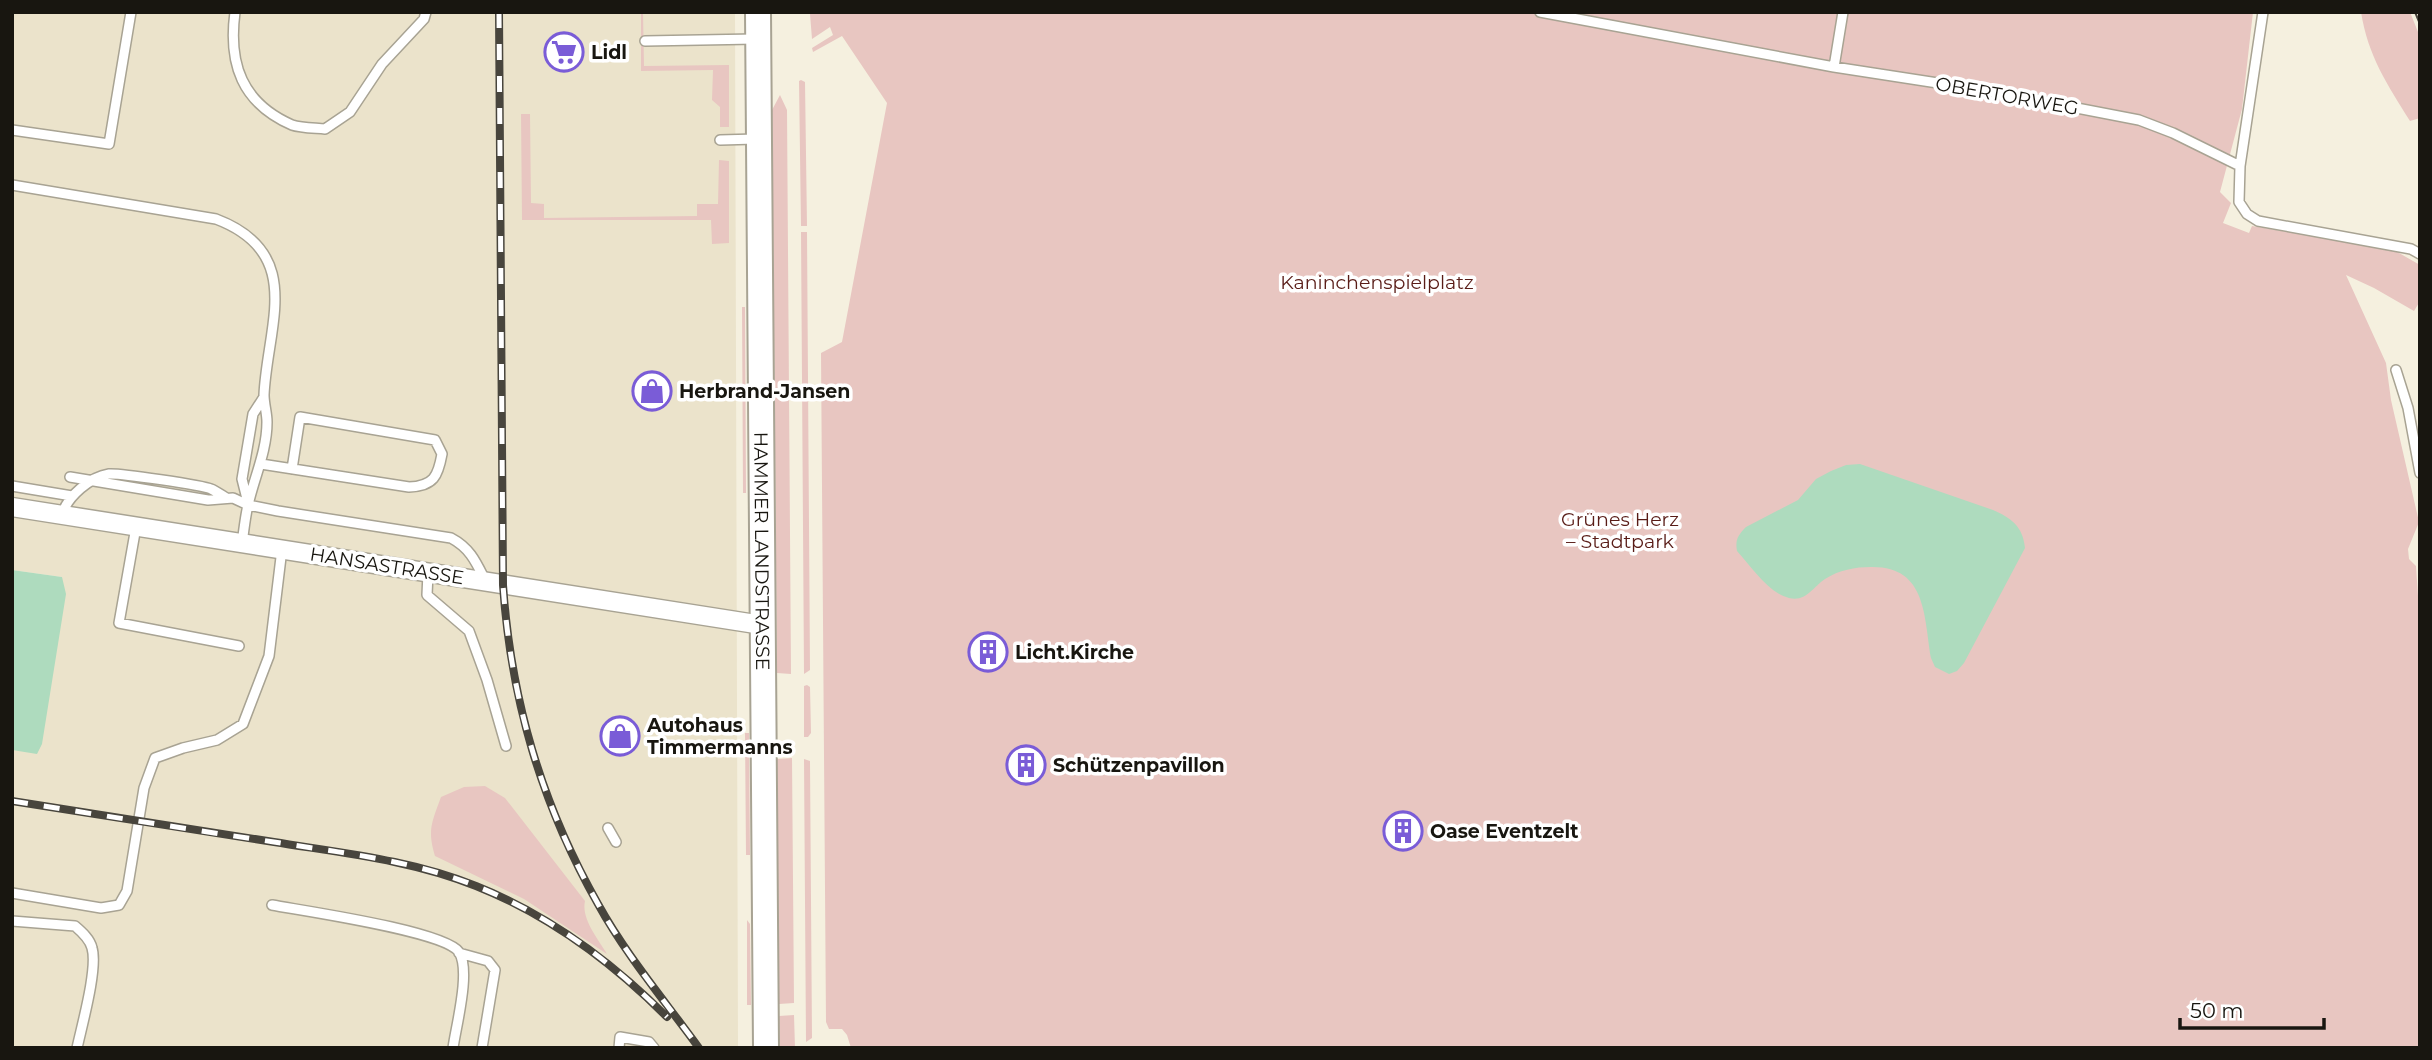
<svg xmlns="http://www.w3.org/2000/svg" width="2432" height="1060" font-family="Montserrat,sans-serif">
  <rect width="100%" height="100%" fill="#f5f0df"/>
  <path fill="#ebe3cb" d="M12 12H735L738 1048H12V750L37 753 62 577 12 570Z"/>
  <path fill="#e8c6c1" d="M641 12H643L644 66 729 65V127H720V107L712 100 713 70 641 71Z
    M813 12H2253L2242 109 2220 192 2231 203 2223 223 2249 233 2252 226 2392 249 2420 265V301L2414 311 2374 288 2346 275 2386 363 2391 400 2419 522 2408 549 2409 559 2416 566 2420 626V1048H851L847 1035 842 1029H829L826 1022 821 353 842 342 887 103 842 36 813 52 812 48 833 35 830 27 812 39 810 14Z
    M2361 12H2410L2420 37V118L2410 121C2387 84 2368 56 2361 12Z
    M801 80 805 82 807 226H801L799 81Z
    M780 95 787 110 791 674 777 673 772 110Z
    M521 114H530L531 203 544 204V218L697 216V204H718L719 160 729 161V243L712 244 711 220H522Z
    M801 232H807L810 670 804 674Z
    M742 307H745L746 493H743Z
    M807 685 810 687 811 733 808 737H804V686Z
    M745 733H749L750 855H746Z
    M792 758 794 1003 779 1004 777 759Z
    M804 759 810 761 812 1038 806 1042Z
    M485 786 505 798 585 901C581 919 598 939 607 954L524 899 435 856C427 830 432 822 441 797L464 787Z
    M747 920 750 924 751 1005H747Z
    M794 1015 795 1048H780L779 1016Z"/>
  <path fill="#aedbbe" d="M1860 464 1993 510C2011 518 2023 526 2025 548L1964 663 1957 671 1949 674 1935 667 1931 658C1924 617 1927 566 1871 567 1855 567 1839 570 1825 579 1812 588 1806 602 1789 598 1768 593 1751 566 1737 551 1735 540 1738 535 1746 527L1798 500 1816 479 1831 471 1846 465Z
    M12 570 62 577 66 594 42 744 37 754 12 750Z"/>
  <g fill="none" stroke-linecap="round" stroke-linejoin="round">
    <g stroke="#a8a393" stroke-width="12">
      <path id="lane" d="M235 12C228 64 242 103 292 125 301 128 315 128 325 129L350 112 382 64 424 19 426 12
        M1540 12 1834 67 1983 90 2139 120 2173 133 2240 166
        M2263 12 2240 166 2239 202 2247 214 2258 221 2411 249 2420 254
        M645 41 755 39
        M1834 67 1843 12
        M12 130 109 144 131 12
        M720 140 756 139
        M12 185 216 219C306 253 267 326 264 395 264 404 267 413 267 422 267 451 254 478 248 505 245 518 244 530 242 543
        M2396 370 2408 408 2420 473
        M261 464 409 487C434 486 438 476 442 454L435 440 300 417 292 469
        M70 477 208 500 233 498 248 505 278 511 451 538C470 548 476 562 485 580
        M12 486 72 496
        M248 503 242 479 253 414 264 397
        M62 514C68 496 90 477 109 474 119 473 202 485 211 489 216 491 221 495 225 497
        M136 527 119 623 239 646
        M428 573 427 595 469 631 487 680 506 746
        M608 828 616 842
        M12 893 101 908 119 905 127 891 144 788 155 758 183 748 217 740 243 724 269 656 282 549
        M272 905C304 911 444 931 459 952 471 971 456 1026 453 1048
        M12 921 75 926C82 932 90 939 92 948 98 968 82 1025 77 1048
        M459 953 488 961 495 970 482 1048
        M619 1048 620 1037 649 1042 654 1048"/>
    </g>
    <g stroke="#a8a393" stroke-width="21">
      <path id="street" d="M12 507 762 625"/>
    </g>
    <g stroke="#a8a393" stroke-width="28">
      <g id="secondary">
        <path id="s1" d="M758 12 766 1048"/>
      </g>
    </g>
    <use href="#lane" stroke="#fff" stroke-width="9"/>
    <use href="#street" stroke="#fff" stroke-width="18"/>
    <use href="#secondary" stroke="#fff" stroke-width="24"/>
    <path stroke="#48453d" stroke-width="2" d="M2415 12 2420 24"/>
    <g stroke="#48453d" stroke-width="8">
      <path id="rail" d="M499 12 503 585C511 700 541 803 598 904 626 955 665 1001 699 1048
        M12 801C100 815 187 829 274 842 342 853 412 860 476 886 549 915 612 962 667 1017"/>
    </g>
    <use href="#rail" stroke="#fff" stroke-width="5" stroke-dasharray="16" stroke-linecap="butt"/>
  </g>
  <defs>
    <g id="supermarket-ring" transform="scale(2.0125)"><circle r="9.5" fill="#fff" stroke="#7a5cd7" stroke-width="1.5"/><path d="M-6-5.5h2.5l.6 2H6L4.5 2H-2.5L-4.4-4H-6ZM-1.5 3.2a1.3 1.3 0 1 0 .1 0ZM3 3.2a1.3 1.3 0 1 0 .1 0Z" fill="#7a5cd7"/></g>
    <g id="shop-ring" transform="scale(2.0125)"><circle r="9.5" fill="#fff" stroke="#7a5cd7" stroke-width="1.5"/><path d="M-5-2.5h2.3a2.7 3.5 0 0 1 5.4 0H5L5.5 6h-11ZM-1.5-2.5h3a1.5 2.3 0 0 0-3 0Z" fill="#7a5cd7"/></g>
    <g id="building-ring" transform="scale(2.0125)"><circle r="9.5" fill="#fff" stroke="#7a5cd7" stroke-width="1.5"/><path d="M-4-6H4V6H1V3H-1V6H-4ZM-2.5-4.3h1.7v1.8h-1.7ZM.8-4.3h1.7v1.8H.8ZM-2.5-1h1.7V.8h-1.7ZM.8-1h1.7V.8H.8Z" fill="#7a5cd7"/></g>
  </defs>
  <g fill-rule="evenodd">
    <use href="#supermarket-ring" x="564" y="52"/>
    <use href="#shop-ring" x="652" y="391"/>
    <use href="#building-ring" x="988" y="652"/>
    <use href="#shop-ring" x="620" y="736"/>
    <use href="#building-ring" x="1026" y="765"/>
    <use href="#building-ring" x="1403" y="831"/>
  </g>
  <g text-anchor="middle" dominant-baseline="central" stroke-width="7" stroke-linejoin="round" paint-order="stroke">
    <g font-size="19" font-weight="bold" fill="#181610" stroke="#fff" text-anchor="start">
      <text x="591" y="52">Lidl</text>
      <text x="679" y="391">Herbrand-Jansen</text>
      <text x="1015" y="652">Licht.Kirche</text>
      <text x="647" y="725">Autohaus<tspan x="647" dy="22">Timmermanns</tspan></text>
      <text x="1053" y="765">Schützenpavillon</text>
      <text x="1430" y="831">Oase Eventzelt</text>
    </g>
    <g font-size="19" fill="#181610" stroke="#fff">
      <text transform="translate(2007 96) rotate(10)">OBERTORWEG</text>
      <text stroke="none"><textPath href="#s1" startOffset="539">HAMMER LANDSTRASSE</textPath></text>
      <text transform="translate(387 566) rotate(9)">HANSASTRASSE</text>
    </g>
    <g font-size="19" fill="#591c17" stroke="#fff">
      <text x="1377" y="282">Kaninchenspielplatz</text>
      <text x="1620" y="519">Grünes Herz<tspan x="1620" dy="22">– Stadtpark</tspan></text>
    </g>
  </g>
  <rect width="2432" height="1060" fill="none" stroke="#181610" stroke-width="28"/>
  <path d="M2180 1018v10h144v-10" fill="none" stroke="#181610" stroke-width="3.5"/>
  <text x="2190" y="1018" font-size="21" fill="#181610" stroke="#ffffff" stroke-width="5" paint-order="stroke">50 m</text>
</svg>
